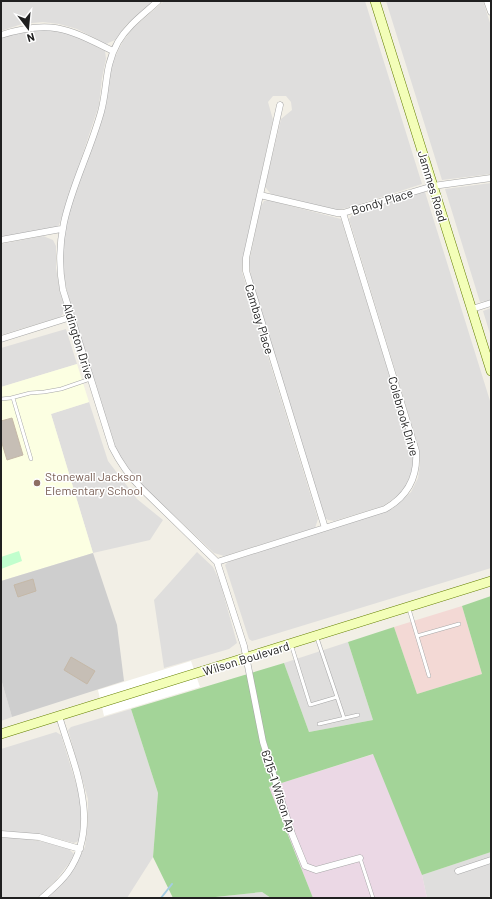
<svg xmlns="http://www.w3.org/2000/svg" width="492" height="899" font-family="Barlow,sans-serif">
  <rect width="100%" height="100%" fill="#f2efe6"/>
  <path fill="#dfdedd" d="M1 1H154L126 25 115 40 106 44 77 29 59 24 43 22 22 24 1 31Z
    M164 1H365L422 184 351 207 337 210 271 194 265 187 281 119 292 110 291 102 286 96H273L268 102 273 120 243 258 242 272 318 519 315 528 224 556 214 553 147 490 129 470 116 449 68 296 63 270V244L66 221 106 104 109 76 113 61 123 41 133 28Z
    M386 1H483L491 26V174L442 180Z
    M49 29 72 34 105 51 106 59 102 78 99 105 59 225 56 227 1 237V38L22 31Z
    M491 183V300L480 302 445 189Z
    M422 192H425L491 404V568L252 641 249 639 225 565 228 562 392 509 411 492 418 478 420 464 419 449 349 219 353 214Z
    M268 200 341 219 412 448 414 467 406 485 399 495 383 506 334 521 328 520 325 518 251 278 249 262 261 206 264 201Z
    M43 236 53 240 56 246V268L60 292 65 308 63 314 60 317 1 335V244Z
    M491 308V337L483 311Z
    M66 329 77 364 1 387V348Z
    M89 402 108 461 137 499 163 520 150 540 93 553 51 414Z
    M197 552 213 567 220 582 237 643 229 649 164 668 154 600Z
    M348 642 373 720 309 732 284 663Z
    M1 679 12 717 1 721Z
    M131 709 158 793 153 857 127 898H47L72 871 85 847 88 823V799L68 730 71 727Z
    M56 732 61 735 78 790 82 810 79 841 74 843 39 834 1 831V749Z
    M14 837 45 842 69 849 74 854 70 862 56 880 37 898H1V838Z
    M491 852V896L484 898H427L422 875Z
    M262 892 271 898H206Z"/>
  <path fill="#f3d9d5" d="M462 606 482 674 417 694 394 627Z"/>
  <path fill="#ebd8e5" d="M374 754 422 875 427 898H313L269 787Z"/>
  <path fill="#fcffe2" d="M77 364 89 402 51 414 93 553 1 581V387Z"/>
  <path fill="#cecece" d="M93 553 117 625 124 681 12 717 1 679V581Z"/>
  <path fill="#a3d498" d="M491 596V852L422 875 373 754 269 787 313 898H271L262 892 206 898H173L153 857 158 793 131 709 284 663 309 732 373 720 348 642 394 627 417 694 482 674 462 606Z"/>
  <path fill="#c1fecd" d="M19 551 22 561 1 569V557Z"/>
  <path fill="#fff" d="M191 661 200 687 104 716 98 690Z"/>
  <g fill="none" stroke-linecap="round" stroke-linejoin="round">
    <path stroke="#a4cde2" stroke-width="2" d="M161 898 172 884"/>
  </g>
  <path fill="#c6beb5" stroke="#c5b8a7" d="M12 418 23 455 7 460 1 440V421Z
    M33 579 36 591 18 597 14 585Z
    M71 657 95 671 87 684 64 670Z"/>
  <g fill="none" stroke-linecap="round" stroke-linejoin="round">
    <g stroke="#a7a7a7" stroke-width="4">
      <path id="lane" d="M13 398 31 459
        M1 399 11 398 30 393 44 392 61 389 90 379
        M409 609 429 676
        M417 636 459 624
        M291 644 310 705 337 697 317 638
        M337 697 344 718
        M319 724 358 715
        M360 858 373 898"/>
    </g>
    <g stroke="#a7a7a7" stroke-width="7">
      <path id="street" d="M158 1C144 14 128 25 118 42 104 67 108 86 101 112 83 176 50 220 63 290L112 447C120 463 130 477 142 489L217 562 244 646 263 742 292 834 305 866 316 870 360 858
        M487 1 491 12
        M1 35C52 19 68 29 113 51
        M280 105 246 258V271L325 528
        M260 195 337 213H343L433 186 491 178
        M1 240 61 229
        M472 309 491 303
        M1 339 71 317
        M217 562 385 509C408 496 418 477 416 451L343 213
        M1 834 39 837 80 849
        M458 871 491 860
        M42 898C51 890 61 882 68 872 102 824 74 766 59 716"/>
    </g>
    <g stroke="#637f00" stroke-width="10">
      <path id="secondary" d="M375 1 491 371
        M1 734 491 581"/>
    </g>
    <use href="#lane" stroke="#fff" stroke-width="3"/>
    <use href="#street" stroke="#fff" stroke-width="6"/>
    <use href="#secondary" stroke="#f3feb8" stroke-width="9"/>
  </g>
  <circle fill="#8d6e63" stroke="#fff" stroke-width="1.5" cx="37" cy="483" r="4"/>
  <g text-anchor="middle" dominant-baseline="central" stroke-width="3" stroke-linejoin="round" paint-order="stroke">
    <g font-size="12" fill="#202020" stroke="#fff">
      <text transform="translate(433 186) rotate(73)">Jammes Road</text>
      <text transform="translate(382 201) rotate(-17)">Bondy Place</text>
      <text transform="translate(260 319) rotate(73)">Cambay Place</text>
      <text transform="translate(79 341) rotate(73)">Aldington Drive</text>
      <text transform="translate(404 416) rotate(74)">Colebrook Drive</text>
      <text transform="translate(246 658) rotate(-17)">Wilson Boulevard</text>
      <text transform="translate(279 791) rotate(72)">6215-1 Wilson Ap</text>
    </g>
    <g font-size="12" fill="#785e54" stroke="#fff" text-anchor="start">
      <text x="45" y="476">Stonewall Jackson<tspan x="45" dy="14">Elementary School</tspan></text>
    </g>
  </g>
  <rect width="492" height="899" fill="none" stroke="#202020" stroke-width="4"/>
  <g transform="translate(28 28) rotate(164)" stroke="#ffffff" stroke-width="3" paint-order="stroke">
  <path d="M0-3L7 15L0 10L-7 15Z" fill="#202020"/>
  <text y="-6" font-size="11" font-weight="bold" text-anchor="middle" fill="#202020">N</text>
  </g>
</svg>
